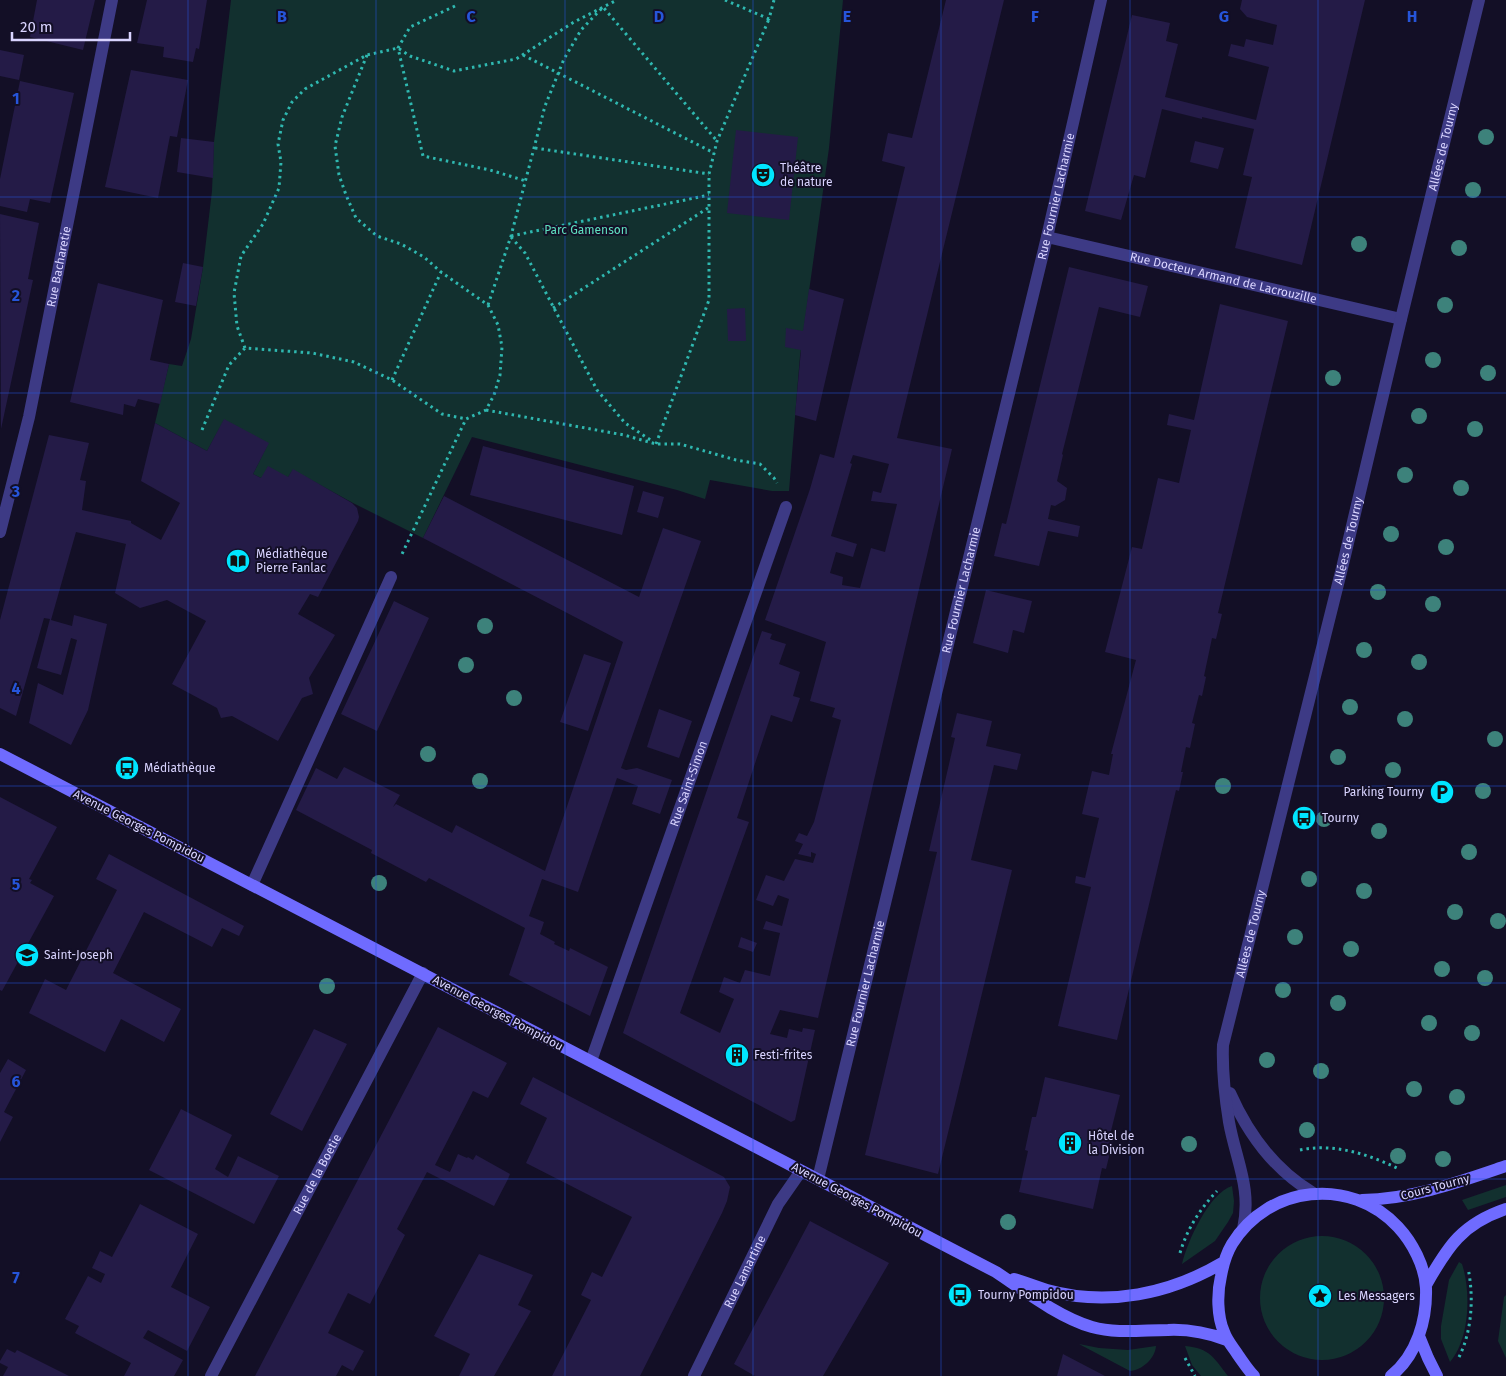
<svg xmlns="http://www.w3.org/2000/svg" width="1506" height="1376" font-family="'Fira Sans',sans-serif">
  <rect width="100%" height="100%" fill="#130f26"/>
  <path fill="#12302f" d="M231 0H843L829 148 800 356 789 491H772L710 480 705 499 677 490 472 437 423 538 353 503 293 470 288 477 261 478 253 474 267 446 224 420 207 451 155 423 169 364 182 366 191 339 203 267 212 191 214 142Z
    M1506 1185V1197L1468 1210 1462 1200Z
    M1232 1186 1234 1201 1233 1213 1228 1222 1215 1241 1182 1264C1187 1242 1209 1193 1232 1186Z
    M1260 1298a62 62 0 1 1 124 0a62 62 0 1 1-124 0Z
    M1459 1262 1462 1264C1471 1291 1470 1339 1450 1362L1441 1339V1326L1449 1280Z
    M1506 1295V1358L1498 1341 1504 1297Z
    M1079 1344 1099 1348 1128 1350 1156 1346C1155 1359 1142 1370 1130 1371Z
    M1185 1346C1210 1348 1214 1358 1228 1376H1201L1192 1365Z"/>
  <path fill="#241b47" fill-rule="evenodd" d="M37 0H95L83 50 30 37Z
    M147 0H207L199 49 196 48 193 62 163 57 164 47 137 43Z
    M946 0H1004L897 438 952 449 818 1018 780 1010 770 1034 787 1038 789 1029 802 1032 803 1028 815 1030 795 1120 791 1122 623 1033 762 631 772 634 770 639 786 644 779 664 800 672 793 696 800 698 792 722 771 715 737 818 749 822 680 1013 720 1033 734 999 719 992 724 977 740 983 745 970 770 976 780 933 763 929 766 921 782 926 789 899 778 895 773 906 756 900 766 875 784 881 795 859 813 863 816 854 811 852V857L798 854 803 844 795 841 799 833 807 836 814 822 841 720 832 717 835 708 810 701 826 642 765 620 810 489 820 454 834 458 905 167 882 161 888 133 912 138ZM853 455 889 464 881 493 873 491 871 501 897 504 885 552 871 548 860 588 842 585 843 577 830 573 836 552 853 557 857 544 831 536 852 464 850 463Z
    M1242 0H1365L1302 265 1235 248 1252 177 1243 175 1254 129 1202 117V119L1162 109 1145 178 1134 175 1121 220 1085 211 1132 15 1170 23 1166 41 1178 44 1165 97 1256 120 1269 67 1228 56 1231 44 1244 47 1246 39 1273 45 1277 25 1247 17 1240 9Z
    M0 50 24 55 19 80 0 76Z
    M131 70 188 80 177 137 170 136 158 198 105 187Z
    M20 81 74 93 50 203 30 199 27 212 0 206V179Z
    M736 130 798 137 789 220 727 213Z
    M181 138 214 142 213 178 177 172Z
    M1195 141 1224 148 1218 169 1190 162Z
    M0 214 39 223 28 279 33 280 1 429Z
    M183 263 203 267 196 306 175 302Z
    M1069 267 1148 286 1140 317 1099 307 1062 454 1063 455 1057 481 1067 488 1065 500 1055 506 1051 505 1048 519 1080 526 1078 537 1048 531 1039 566 994 556 1002 523 1006 524Z
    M98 283 163 300 150 360 169 364 160 404 138 399 135 407 124 404 123 415 70 402Z
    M809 289 844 299 816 421 795 415 801 350 785 347 786 328 803 331Z
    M1220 304 1288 321 1218 613 1222 614 1216 639 1212 638 1204 676 1206 677 1202 696 1199 695 1192 723 1195 724 1190 748 1186 747 1181 772H1183L1179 791 1176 790 1117 1040 1058 1026 1091 887 1075 883 1076 876 1085 878 1099 818 1082 814 1092 771 1109 775 1113 754H1111L1136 660 1105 652 1132 547 1142 549 1158 478 1179 483 1191 430 1167 425 1169 414 1194 420Z
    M745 308 746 341H728L727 309Z
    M224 419 269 443 253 474 261 478 268 466 288 477 293 469 352 503 357 508 359 517 358 521 318 597 310 594 298 614 335 635 309 678 313 694 302 698 278 741 232 716 221 718 217 708 172 684 206 621 167 600 140 608 115 593 126 544 76 532 51 620 72 626 74 615 107 624 88 710 71 745 29 723 38 683 63 695 77 640 71 638 61 675 37 668 50 619 44 618 16 716 0 708V620L49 435 89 443 80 480 86 481 82 510 131 521V523L161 540 180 503 141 481 155 423 207 451Z
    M483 446 634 486 622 535 470 495Z
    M643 491 664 497 658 518 637 512Z
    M444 496 639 597 663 528 701 541 621 768 626 770 637 768 672 780 660 814 632 804 638 786 617 778 578 892 542 879 529 916 544 922 540 934 555 942 554 944 569 951 570 948 608 967 590 1016 509 975 525 928 429 878 426 882 371 853 372 850 296 810 316 768 337 779 344 767 400 795 393 807 396 804 452 833 456 825 545 871 623 642 423 538Z
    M986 590 1032 601 1024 633 1013 630 1008 653 973 643Z
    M394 601 429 618 377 731 341 714Z
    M584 654 611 663 588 731 560 722Z
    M659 709 692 721 679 758 647 747Z
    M957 713 992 721 986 746 1021 754 1017 770 994 765 971 860 1012 870 938 1174 865 1155 937 852 929 851 955 738 951 737Z
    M0 797 57 827 29 879 32 880 30 883 54 896 2 991 0 990Z
    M109 854 244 926 239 936 222 928 212 947 144 912 113 973 181 1009 164 1042 121 1019 105 1052 29 1013 45 979 66 990 117 890 96 879Z
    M741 937 757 943 753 952 738 947Z
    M438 1027 507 1063 488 1098 473 1091 435 1165 450 1172 458 1154 467 1158 468 1157 473 1160 476 1155 510 1174 508 1179 494 1206 427 1172 397 1229 405 1235 370 1304 348 1293 328 1333 364 1351 353 1371 342 1365 336 1376H255Z
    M314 1029 347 1044 302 1131 270 1114Z
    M8 1059 26 1070 4 1112 13 1117 0 1142V1073Z
    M533 1077 724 1177 730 1187 727 1201 722 1213 640 1376H552L591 1300 581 1295 592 1272 602 1277 632 1217 526 1163 547 1118 520 1104Z
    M1045 1077 1120 1095 1110 1135 1114 1136 1106 1169 1102 1168 1093 1209 1019 1192 1028 1151 1025 1150 1032 1117H1036Z
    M181 1109 232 1135 215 1169 228 1177 238 1156 279 1176 254 1224 149 1170Z
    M140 1204 198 1234 171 1287 210 1307 187 1351 148 1330 143 1338 183 1360 174 1376H124L131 1363 75 1333 79 1326 65 1319 88 1276 101 1283 105 1274 92 1268 100 1251 112 1257Z
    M810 1221 889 1263 823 1376H755L734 1364Z
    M479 1254 533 1275 518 1305 531 1311 494 1376H459L470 1354 434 1336Z
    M7 1349 15 1353 17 1350 69 1376H3L8 1367 0 1363V1361Z
    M1063 1354 1105 1376H1057Z"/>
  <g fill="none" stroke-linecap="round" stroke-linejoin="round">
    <path stroke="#2fb8b0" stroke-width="3" stroke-dasharray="2.5 4" stroke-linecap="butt" d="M725 0 769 19 774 0
      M455 6 410 27 398 48 423 156 490 170 526 181
      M367 55 342 117 335 146 339 175 346 195 356 218 377 236 401 244 424 257 441 272 488 305 498 325 502 347 500 375 494 395 486 410 466 419 402 554
      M523 55 714 153
      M535 148 709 174
      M511 236 709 195
      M511 237 525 253 597 390 625 423 652 441
      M488 305 511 236 545 106 564 59 581 30 603 7 717 141
      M553 308 708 208
      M245 348 237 326 234 293 241 256 263 224 279 188 281 162 278 144 283 120 292 102 305 89 367 55 398 48 410 56 454 71 516 59 574 22 617 0
      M392 380 441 272
      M486 410 624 435 656 444H680L736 460 760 464 774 478 777 483
      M202 430 229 365 245 348 312 353 354 362 392 380 442 414 466 419
      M656 444 709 300V174L717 141 769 19
      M1300 1150C1333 1143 1368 1154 1397 1168
      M1180 1253C1187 1229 1200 1209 1217 1191
      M1459 1357C1472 1331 1474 1297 1468 1268
      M1185 1358 1195 1376"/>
    <path stroke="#3d3a85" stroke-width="12" d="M252 885 391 577"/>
    <g stroke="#3d3a85" stroke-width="12">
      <path id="s1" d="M1047 237 1401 319"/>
      <path id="s2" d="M0 532 29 417 112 0"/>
      <path id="s3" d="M591 1061 786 507"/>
      <path d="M1230 1093C1248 1134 1275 1170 1313 1193"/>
      <path id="s4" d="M818 1179 1047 237 1101 0"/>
      <path id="s5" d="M1243 1229C1252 1188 1236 1161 1229 1122 1225 1097 1222 1070 1223 1045L1343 564 1401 319 1479 0"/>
      <path id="s6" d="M211 1376 423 973"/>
      <path id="s7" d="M694 1376 778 1204 801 1171"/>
    </g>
    <path stroke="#6f6bff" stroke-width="12" d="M0 754 996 1272C1023 1290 1060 1318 1092 1327 1116 1334 1143 1330 1168 1330 1189 1329 1208 1333 1227 1340
      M1362 1200C1413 1199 1459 1182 1506 1166
      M1014 1279C1025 1282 1036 1287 1047 1290 1108 1307 1170 1294 1224 1262
      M1426 1285C1448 1246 1462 1224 1506 1209
      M1419 1336 1428 1358 1437 1376
      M1254 1376C1248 1370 1243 1362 1238 1355 1233 1347 1227 1341 1224 1332 1217 1316 1217 1293 1221 1276 1223 1265 1226 1254 1232 1244 1268 1185 1351 1176 1398 1227 1412 1242 1425 1266 1426 1288 1427 1320 1417 1355 1391 1376"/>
  </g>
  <g fill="#3d827b">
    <circle cx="1486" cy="137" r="8"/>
    <circle cx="1473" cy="190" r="8"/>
    <circle cx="1359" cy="244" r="8"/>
    <circle cx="1459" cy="248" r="8"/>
    <circle cx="1445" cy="305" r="8"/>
    <circle cx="1433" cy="360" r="8"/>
    <circle cx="1488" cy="373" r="8"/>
    <circle cx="1333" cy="378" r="8"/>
    <circle cx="1419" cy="416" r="8"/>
    <circle cx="1475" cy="429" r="8"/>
    <circle cx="1405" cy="475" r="8"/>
    <circle cx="1461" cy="488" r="8"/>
    <circle cx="1391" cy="534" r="8"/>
    <circle cx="1446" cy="547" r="8"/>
    <circle cx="1378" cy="592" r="8"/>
    <circle cx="1433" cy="604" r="8"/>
    <circle cx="485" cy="626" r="8"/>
    <circle cx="1364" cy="650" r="8"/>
    <circle cx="1419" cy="662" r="8"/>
    <circle cx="466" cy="665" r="8"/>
    <circle cx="514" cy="698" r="8"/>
    <circle cx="1350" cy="707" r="8"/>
    <circle cx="1405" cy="719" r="8"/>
    <circle cx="1495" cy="739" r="8"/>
    <circle cx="428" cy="754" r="8"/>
    <circle cx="1338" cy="757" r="8"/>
    <circle cx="1393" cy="770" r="8"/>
    <circle cx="480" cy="781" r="8"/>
    <circle cx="1223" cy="786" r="8"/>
    <circle cx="1483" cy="791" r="8"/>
    <circle cx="1324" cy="819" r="8"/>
    <circle cx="1379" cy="831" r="8"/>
    <circle cx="1469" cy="852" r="8"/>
    <circle cx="1309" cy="879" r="8"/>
    <circle cx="379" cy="883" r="8"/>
    <circle cx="1364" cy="891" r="8"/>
    <circle cx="1455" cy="912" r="8"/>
    <circle cx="1498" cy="921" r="8"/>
    <circle cx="1295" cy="937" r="8"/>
    <circle cx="1351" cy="949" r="8"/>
    <circle cx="1442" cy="969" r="8"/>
    <circle cx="1485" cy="978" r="8"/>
    <circle cx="327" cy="986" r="8"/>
    <circle cx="1283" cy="990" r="8"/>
    <circle cx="1338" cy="1003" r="8"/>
    <circle cx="1429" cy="1023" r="8"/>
    <circle cx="1472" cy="1033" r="8"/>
    <circle cx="1267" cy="1060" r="8"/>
    <circle cx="1321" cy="1071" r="8"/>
    <circle cx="1414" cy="1089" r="8"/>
    <circle cx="1457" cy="1097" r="8"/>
    <circle cx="1307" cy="1130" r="8"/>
    <circle cx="1189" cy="1144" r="8"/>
    <circle cx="1398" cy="1156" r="8"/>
    <circle cx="1443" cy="1159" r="8"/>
    <circle cx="1008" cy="1222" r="8"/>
  </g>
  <path fill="none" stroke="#2655da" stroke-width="1" stroke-opacity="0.55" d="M188 0V1376M376 0V1376M565 0V1376M753 0V1376M941 0V1376M1130 0V1376M1318 0V1376M0 197H1506M0 393H1506M0 590H1506M0 786H1506M0 983H1506M0 1179H1506"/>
  <defs>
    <g id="theatre-disc" transform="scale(1.25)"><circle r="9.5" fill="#00e5ff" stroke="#130f26"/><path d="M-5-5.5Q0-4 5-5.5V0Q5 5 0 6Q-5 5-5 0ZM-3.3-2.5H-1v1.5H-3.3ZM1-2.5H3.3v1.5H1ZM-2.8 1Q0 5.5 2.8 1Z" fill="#111"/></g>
    <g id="library-disc" transform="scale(1.25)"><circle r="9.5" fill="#00e5ff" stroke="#130f26"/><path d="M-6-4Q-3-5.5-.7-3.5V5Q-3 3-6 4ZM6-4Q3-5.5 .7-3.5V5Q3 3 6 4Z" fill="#111"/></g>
    <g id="bus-disc" transform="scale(1.25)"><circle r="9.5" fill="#00e5ff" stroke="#130f26"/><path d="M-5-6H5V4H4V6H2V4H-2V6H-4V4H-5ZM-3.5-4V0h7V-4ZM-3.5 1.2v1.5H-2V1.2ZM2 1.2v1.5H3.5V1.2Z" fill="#111"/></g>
    <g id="parking-disc" transform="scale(1.25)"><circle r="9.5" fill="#00e5ff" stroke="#130f26"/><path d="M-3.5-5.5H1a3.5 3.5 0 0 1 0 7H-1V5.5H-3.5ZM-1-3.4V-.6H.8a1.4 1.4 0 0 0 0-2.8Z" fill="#111"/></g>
    <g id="school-disc" transform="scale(1.25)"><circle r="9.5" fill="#00e5ff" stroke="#130f26"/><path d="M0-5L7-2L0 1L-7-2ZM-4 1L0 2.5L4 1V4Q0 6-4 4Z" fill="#111"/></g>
    <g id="building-disc" transform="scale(1.25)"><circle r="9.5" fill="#00e5ff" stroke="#130f26"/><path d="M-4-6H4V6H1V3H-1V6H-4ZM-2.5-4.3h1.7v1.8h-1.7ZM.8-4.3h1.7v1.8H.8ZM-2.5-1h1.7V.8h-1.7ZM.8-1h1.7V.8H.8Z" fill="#111"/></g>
    <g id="sight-disc" transform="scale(1.25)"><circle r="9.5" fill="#00e5ff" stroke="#130f26"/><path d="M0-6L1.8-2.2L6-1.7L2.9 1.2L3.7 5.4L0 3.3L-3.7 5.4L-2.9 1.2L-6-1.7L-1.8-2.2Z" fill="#111"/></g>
  </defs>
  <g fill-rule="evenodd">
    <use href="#theatre-disc" x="763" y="175"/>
    <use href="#library-disc" x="238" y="561"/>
    <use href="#bus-disc" x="127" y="768"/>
    <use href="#parking-disc" x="1442" y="792"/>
    <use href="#bus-disc" x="1304" y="818"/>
    <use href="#school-disc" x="27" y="955"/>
    <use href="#building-disc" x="737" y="1055"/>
    <use href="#building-disc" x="1070" y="1143"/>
    <use href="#bus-disc" x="960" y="1295"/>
    <use href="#sight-disc" x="1320" y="1296"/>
  </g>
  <g text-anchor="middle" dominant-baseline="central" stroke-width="4" stroke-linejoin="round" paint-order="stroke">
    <g font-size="12" fill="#d9d4ff" stroke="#130f26">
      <text stroke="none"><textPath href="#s5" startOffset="1111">Allées de Tourny</textPath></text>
      <text stroke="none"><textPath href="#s4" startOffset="1011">Rue Fournier Lacharmie</textPath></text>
      <text stroke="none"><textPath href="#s2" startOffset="272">Rue Bacharetie</textPath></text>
      <text stroke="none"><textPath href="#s1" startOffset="181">Rue Docteur Armand de Lacrouzille</textPath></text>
      <text stroke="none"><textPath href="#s5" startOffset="706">Allées de Tourny</textPath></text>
      <text stroke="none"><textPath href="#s4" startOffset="606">Rue Fournier Lacharmie</textPath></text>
      <text stroke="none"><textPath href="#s3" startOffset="294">Rue Saint-Simon</textPath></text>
      <text transform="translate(139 826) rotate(27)">Avenue Georges Pompidou</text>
      <text stroke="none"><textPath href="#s5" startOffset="301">Allées de Tourny</textPath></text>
      <text stroke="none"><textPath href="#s4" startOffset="201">Rue Fournier Lacharmie</textPath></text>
      <text transform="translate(498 1013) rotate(28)">Avenue Georges Pompidou</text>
      <text stroke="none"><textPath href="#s6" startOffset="228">Rue de la Boetie</textPath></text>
      <text transform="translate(1435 1187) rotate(-15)">Cours Tourny</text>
      <text transform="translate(857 1200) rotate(28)">Avenue Georges Pompidou</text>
      <text stroke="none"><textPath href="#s7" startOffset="116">Rue Lamartine</textPath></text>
    </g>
    <g font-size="12" fill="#d9d4ff" stroke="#130f26" text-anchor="start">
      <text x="780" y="168">Théâtre<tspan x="780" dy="14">de nature</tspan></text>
      <text x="256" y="554">Médiathèque<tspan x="256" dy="14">Pierre Fanlac</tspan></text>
      <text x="144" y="768">Médiathèque</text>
      <text x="1424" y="792" text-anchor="end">Parking Tourny</text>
      <text x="1322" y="818">Tourny</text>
      <text x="44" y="955">Saint-Joseph</text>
      <text x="754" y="1055">Festi-frites</text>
      <text x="1088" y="1136">Hôtel de<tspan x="1088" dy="14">la Division</tspan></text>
      <text x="978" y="1295">Tourny Pompidou</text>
      <text x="1338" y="1296">Les Messagers</text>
    </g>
    <g font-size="12" fill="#5fe0c0" stroke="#130f26">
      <text x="586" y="230">Parc Gamenson</text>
    </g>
  </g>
  <g font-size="16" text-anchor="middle" font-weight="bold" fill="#2655da" stroke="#130f26" stroke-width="4" stroke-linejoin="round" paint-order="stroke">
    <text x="282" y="22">B</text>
    <text x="471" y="22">C</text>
    <text x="659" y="22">D</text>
    <text x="847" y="22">E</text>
    <text x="1035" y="22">F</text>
    <text x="1224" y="22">G</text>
    <text x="1412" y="22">H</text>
    <text x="16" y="104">1</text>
    <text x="16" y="301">2</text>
    <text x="16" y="497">3</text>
    <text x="16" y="694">4</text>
    <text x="16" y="890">5</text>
    <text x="16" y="1087">6</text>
    <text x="16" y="1283">7</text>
  </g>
  <path d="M12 32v8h118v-8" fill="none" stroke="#d9d4ff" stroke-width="2.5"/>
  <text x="20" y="32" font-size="15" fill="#d9d4ff" stroke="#130f26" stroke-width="4" paint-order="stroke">20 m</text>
</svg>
